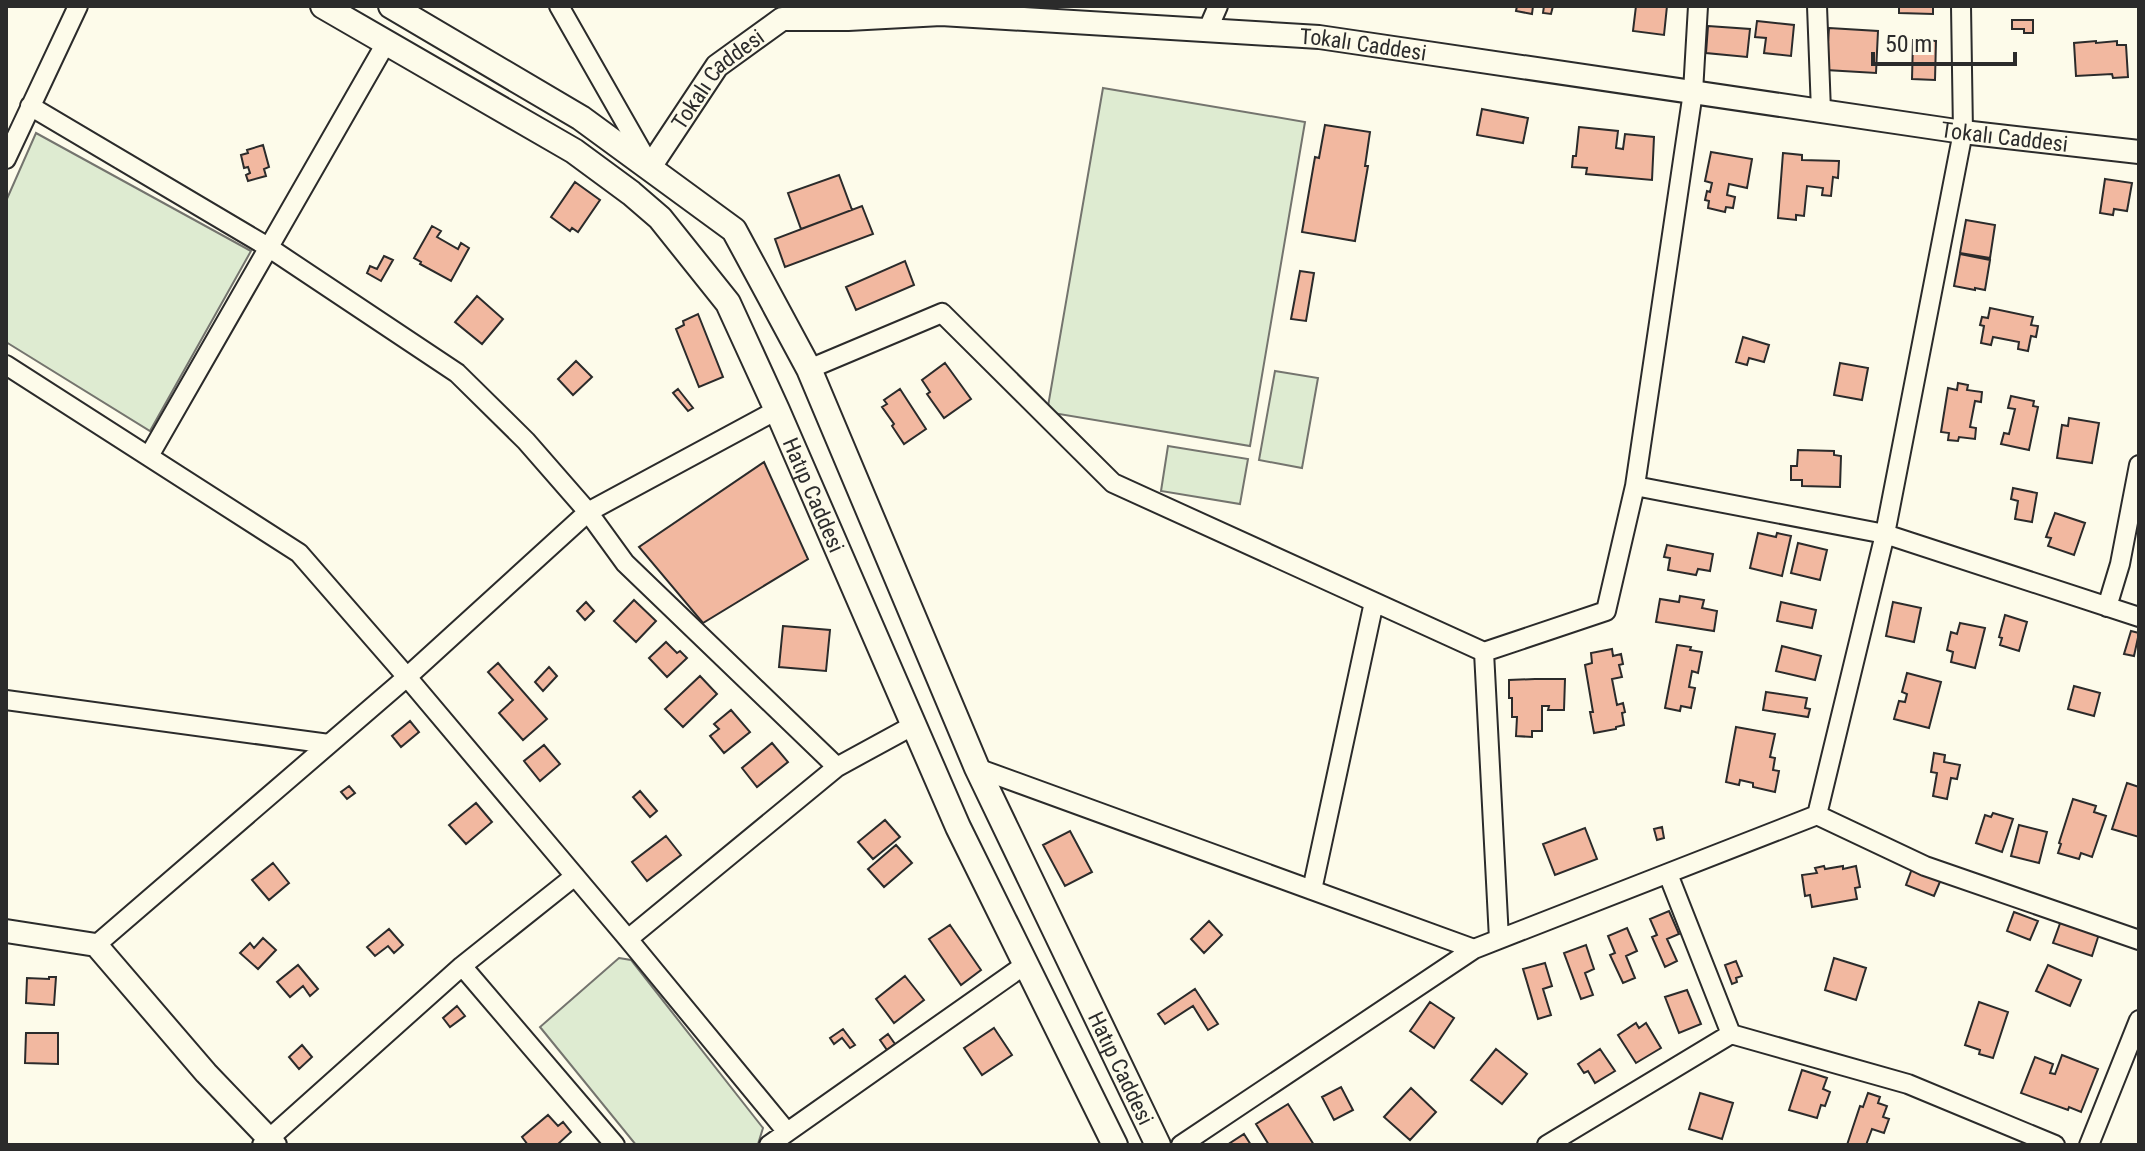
<svg xmlns="http://www.w3.org/2000/svg" width="2145" height="1151" font-family="'Roboto Condensed',sans-serif">
  <rect width="100%" height="100%" fill="#fdfbea"/>
  <path fill="#deebd1" stroke="#74746e" stroke-width="2" d="M1103 88 1305 122 1250 446 1047 412Z
    M36 133 251 251 150 431 6 342V201Z
    M1275 371 1318 378 1302 468 1259 460Z
    M1168 446 1248 459 1240 504 1161 491Z
    M619 958 631 960 763 1128 758 1144 636 1145 540 1027Z"/>
  <path fill="#f2b8a0" stroke="#2b2b2b" stroke-width="2" d="M1517 6H1533L1532 14 1516 11Z
    M1544 6H1553L1551 14 1543 13Z
    M1636 6H1667L1664 35 1633 31Z
    M1899 6H1933V14L1899 13Z
    M2012 20H2033V33H2024V29H2012Z
    M1757 21 1794 25 1791 56 1764 53 1766 38 1755 37Z
    M1708 26 1750 29 1747 57 1706 53Z
    M1829 28 1878 31 1876 73 1826 70Z
    M1913 40 1936 41 1935 80 1912 79Z
    M2096 41V43L2117 41V45H2126L2128 77 2113 78 2112 74 2076 76 2074 43Z
    M1482 109 1528 118 1523 143 1477 135Z
    M1325 125 1370 132 1365 166H1368L1355 241 1302 232 1315 157 1319 158Z
    M1579 127 1618 131 1616 148 1623 149 1625 134 1654 137 1652 180 1586 174 1587 168 1572 167 1573 156H1576Z
    M263 145 269 167 264 169 266 176 248 181 246 175 250 173 248 167 244 168 241 155 248 153 247 150Z
    M1711 152 1752 159 1747 188 1729 184 1727 195 1735 197 1733 208 1726 207 1725 212 1708 208 1709 201 1705 200 1707 191 1710 192 1712 183 1705 181Z
    M1783 153 1802 155V160L1839 161 1838 178 1833 177 1831 196 1822 195 1823 188 1807 186 1804 216 1796 215V220L1778 218Z
    M839 175 852 210 801 229 788 193Z
    M2105 179 2132 183 2127 211 2114 209 2113 215 2100 213Z
    M575 182 600 200 578 232 572 228 570 231 551 217Z
    M862 206 873 234 785 267 775 239Z
    M1966 220 1995 225 1990 258 1960 253Z
    M432 226 441 231 437 237 458 249 461 243 469 248 451 281 420 264 421 262 414 258Z
    M1960 254 1990 260 1985 290 1975 288V290L1954 286Z
    M384 256 393 260 381 281 367 273 370 266 377 269Z
    M905 261 914 285 856 310 846 287Z
    M1300 271 1314 273 1306 321 1291 319Z
    M477 296 503 319 482 344 455 322Z
    M1990 308 2033 317 2031 325 2038 326 2036 337 2031 336 2028 351 2018 349 2019 342 1993 337 1991 345 1981 343 1984 326 1980 325 1982 317 1988 318Z
    M698 314 723 377 699 387 676 329 684 325 683 321Z
    M1743 337 1769 345 1764 362 1749 358 1747 365 1736 362Z
    M576 361 592 377 573 395 558 379Z
    M945 363 971 399 944 418 927 394 930 392 922 380Z
    M1840 363 1868 368 1862 400 1834 395Z
    M1958 383 1968 385 1967 390 1982 392 1981 402 1975 401 1970 427 1976 428 1975 439 1959 437 1958 441 1948 440 1949 433 1941 432 1948 388 1957 390Z
    M678 389 693 408 688 411 673 393Z
    M900 389 926 429 904 444 892 426 894 424 882 407 887 404 884 400Z
    M2011 396 2034 401 2033 406 2038 407 2029 450 2001 444 2004 433 2009 434 2015 409 2008 408Z
    M2069 418 2099 423 2092 463 2057 458 2062 425 2068 426Z
    M1798 450 1834 451V455L1841 456 1840 487 1802 486V480H1791V466H1797Z
    M764 462 808 559 703 623 639 547Z
    M2013 488 2037 493 2032 522 2015 519 2018 501 2011 499Z
    M2055 513 2085 523 2074 555 2048 546 2051 538 2046 537Z
    M1758 533 1776 537 1777 533 1791 536 1782 576 1750 568Z
    M1798 543 1827 550 1820 580 1791 573Z
    M1667 545 1713 554 1710 571 1698 569 1696 575 1668 570 1670 558 1664 557Z
    M1680 596 1704 600 1702 608 1717 611 1714 631 1656 622 1660 599 1679 602Z
    M634 600 656 621 636 642 614 621Z
    M586 602 594 611 585 620 577 611Z
    M1781 602 1816 610 1812 628 1777 621Z
    M1893 602 1921 608 1914 642 1886 636Z
    M2005 615 2027 622 2019 651 2000 645 2002 638 1999 637Z
    M1960 623 1985 628 1975 668 1951 662 1953 652 1947 650 1951 632 1957 634Z
    M783 626 830 630 826 671 779 667Z
    M2131 631 2139 633 2134 656 2124 654Z
    M666 642 677 653 680 651 687 658 667 677 649 658Z
    M1677 645 1691 647 1690 650 1702 652 1698 673 1692 671 1689 687 1695 688 1691 708 1681 706 1680 711 1665 708Z
    M1782 646 1821 656 1815 680 1776 671Z
    M1612 649 1613 656 1621 654 1623 664 1619 665 1622 677 1612 679 1617 705 1623 703 1625 712 1622 713 1624 725 1616 727V729L1594 733 1590 712H1593L1585 665 1592 663 1591 653Z
    M498 663 547 719 523 740 499 713 513 700 488 672Z
    M549 667 557 676 543 691 535 682Z
    M1907 673 1941 682 1929 728 1894 719 1899 701 1905 702 1907 694 1902 692Z
    M700 676 717 694 683 727 665 709Z
    M1535 679H1565L1564 710H1548L1549 706H1542V731H1532V737L1516 736 1517 717H1512V698H1509V680Z
    M2074 686 2100 693 2094 716 2068 709Z
    M1766 692 1807 698 1805 708 1810 709 1808 717 1763 710Z
    M731 710 750 732 724 753 710 736 719 729 714 724Z
    M410 721 419 732 401 747 392 736Z
    M1736 727 1775 734 1770 757 1775 758 1773 770 1779 771 1775 792 1753 787V783L1740 780 1739 785 1726 782Z
    M772 743 788 762 757 787 742 768Z
    M544 745 560 764 540 781 524 761Z
    M1934 753 1945 755 1944 762 1960 765 1957 779 1951 778 1947 799 1933 796 1937 773 1931 772Z
    M2127 783 2139 787V837L2112 829Z
    M349 786 355 793 347 799 341 792Z
    M640 791 657 811 650 817 633 797Z
    M2073 799 2096 806 2094 812 2106 816 2092 857 2081 853 2079 859 2058 853 2061 844 2059 843Z
    M476 803 492 822 466 844 449 825Z
    M1993 813 2013 819 2002 852 1976 843 1985 815 1991 817Z
    M885 820 900 837 873 859 858 842Z
    M2019 825 2047 832 2039 863 2011 856Z
    M1662 827 1664 838 1657 840 1654 829Z
    M1585 828 1597 859 1555 875 1543 844Z
    M1070 831 1092 872 1065 886 1043 845Z
    M666 836 681 855 647 881 632 862Z
    M896 845 912 863 884 887 868 869Z
    M273 863 289 883 269 900 252 880Z
    M1824 866 1825 869 1843 866V869L1856 866 1860 887 1855 888 1857 899 1812 907 1810 895 1805 896 1802 875 1817 873 1815 868Z
    M1913 866 1942 877 1934 896 1906 885Z
    M1669 911 1679 934 1667 939 1677 961 1665 967 1652 937 1657 935 1650 919Z
    M2014 912 2038 921 2030 940 2007 931Z
    M2062 918 2100 931 2092 956 2053 943Z
    M1209 921 1222 935 1204 953 1191 939Z
    M950 925 981 970 961 985 929 939Z
    M1627 928 1637 951 1626 956 1635 978 1623 983 1610 955 1615 953 1608 936Z
    M389 929 403 945 394 953 388 946 375 956 367 947Z
    M263 938 276 950 258 969 240 953 250 943 254 948Z
    M1586 945 1594 969 1585 973 1593 995 1581 999 1564 953Z
    M1834 958 1866 968 1856 1000 1825 990Z
    M1736 961 1742 976 1736 978 1737 982 1732 984 1725 965Z
    M1545 963 1552 986 1543 989 1551 1015 1538 1019 1523 969Z
    M298 965 318 989 310 996 303 986 290 997 277 982Z
    M2048 965 2081 980 2070 1006 2036 991Z
    M905 976 924 1000 894 1023 876 999Z
    M49 977H56L54 1005 26 1003 27 978 49 979Z
    M1195 989 1218 1024 1208 1030 1193 1006 1165 1024 1158 1014Z
    M1687 990 1701 1024 1679 1033 1665 997Z
    M1430 1002 1454 1018 1434 1048 1410 1031Z
    M1979 1002 2008 1012 1993 1058 1979 1054 1980 1050 1965 1045Z
    M457 1006 465 1016 450 1027 443 1018Z
    M1636 1023 1639 1028 1646 1023 1661 1048 1636 1063 1618 1035Z
    M994 1028 1012 1055 982 1075 964 1048Z
    M843 1029 855 1045 850 1048 842 1038 834 1044 830 1038Z
    M26 1033H58V1064L25 1063Z
    M888 1034 895 1044 887 1050 880 1040Z
    M302 1045 312 1057 299 1069 289 1057Z
    M1496 1049 1527 1074 1502 1104 1471 1080Z
    M1600 1049 1615 1071 1595 1083 1588 1071 1584 1073 1578 1064Z
    M2062 1055 2098 1069 2081 1112 2069 1107 2068 1110 2021 1093 2035 1057 2053 1064 2050 1073 2055 1074Z
    M1802 1070 1827 1078 1823 1089 1830 1092 1825 1106 1821 1105 1817 1118 1789 1110Z
    M1341 1087 1353 1110 1334 1120 1322 1097Z
    M1411 1088 1436 1112 1410 1140 1384 1117Z
    M1700 1093 1733 1103 1722 1139 1689 1129Z
    M1868 1093 1880 1097 1878 1103 1887 1106 1883 1117 1889 1119 1884 1133 1872 1129 1866 1145H1847L1860 1106 1863 1107Z
    M1288 1104 1314 1145H1269L1256 1124Z
    M548 1115 558 1126 563 1122 571 1132 557 1145H528L522 1137Z
    M1244 1134 1251 1145H1227Z"/>
  <g fill="none" stroke-linecap="round" stroke-linejoin="round">
    <g stroke="#2b2b2b" stroke-width="22">
      <path id="minor" d="M559 6 649 164
        M1817 6 1821 111
        M1208 29 1218 6
        M30 106 268 247 457 373 526 441 588 512 625 563 837 767
        M6 159 78 6
        M6 365 299 553 407 677 96 945
        M809 369 942 313 1113 483 1484 652 1606 611 1635 486 1693 92 1698 6
        M777 410 588 512 407 677 628 939 787 1132
        M149 456 386 43
        M1635 486 1885 534 2139 617
        M2107 607 2120 564 2139 465
        M1484 652 1499 939
        M6 700 329 744
        M977 768 1474 949
        M1817 815 1885 534 1963 132 1961 6
        M1668 874 1731 1034
        M1312 890 1374 602
        M628 939 837 767 914 725
        M462 966 615 1145
        M262 1145 462 966 575 876
        M769 1145 1026 964
        M1181 1145 1474 949 1817 815 1925 866 2139 940
        M1547 1145 1731 1034 1908 1084 2055 1145
        M2089 1145 2139 1020"/>
    </g>
    <g stroke="#2b2b2b" stroke-width="26">
      <g id="tertiary">
        <path id="s1" d="M650 167 717 66 782 19H848L941 14 1319 37 1963 132 2139 152"/>
        <path d="M6 931 96 945 206 1073 275 1145"/>
      </g>
    </g>
    <g stroke="#2b2b2b" stroke-width="28">
      <g id="secondary">
        <path id="s2" d="M323 6 574 151 631 193 660 218 728 303 777 410 958 827 1115 1145"/>
        <path id="s3" d="M391 6 581 118 734 230 809 369 977 768 1158 1145"/>
      </g>
    </g>
    <use href="#minor" stroke="#fdfbea" stroke-width="18"/>
    <use href="#tertiary" stroke="#fdfbea" stroke-width="22"/>
    <use href="#secondary" stroke="#fdfbea" stroke-width="24"/>
  </g>
  <g text-anchor="middle" dominant-baseline="central" stroke-width="6" stroke-linejoin="round" paint-order="stroke">
    <g font-size="22" fill="#2b2b2b" stroke="#fdfbea">
      <text stroke="none"><textPath href="#s1" startOffset="784">Tokalı Caddesi</textPath></text>
      <text stroke="none"><textPath href="#s1" startOffset="112">Tokalı Caddesi</textPath></text>
      <text stroke="none"><textPath href="#s1" startOffset="1432">Tokalı Caddesi</textPath></text>
      <text stroke="none"><textPath href="#s2" startOffset="718">Hatıp Caddesi</textPath></text>
      <text stroke="none"><textPath href="#s3" startOffset="1334">Hatıp Caddesi</textPath></text>
    </g>
  </g>
  <rect width="2145" height="1151" fill="none" stroke="#2b2b2b" stroke-width="16"/>
  <path d="M1873 52v12h142v-12" fill="none" stroke="#2b2b2b" stroke-width="4"/>
  <text x="1885" y="52" font-size="24" fill="#2b2b2b" stroke="#fdfbea" stroke-width="6" paint-order="stroke">50 m</text>
</svg>
